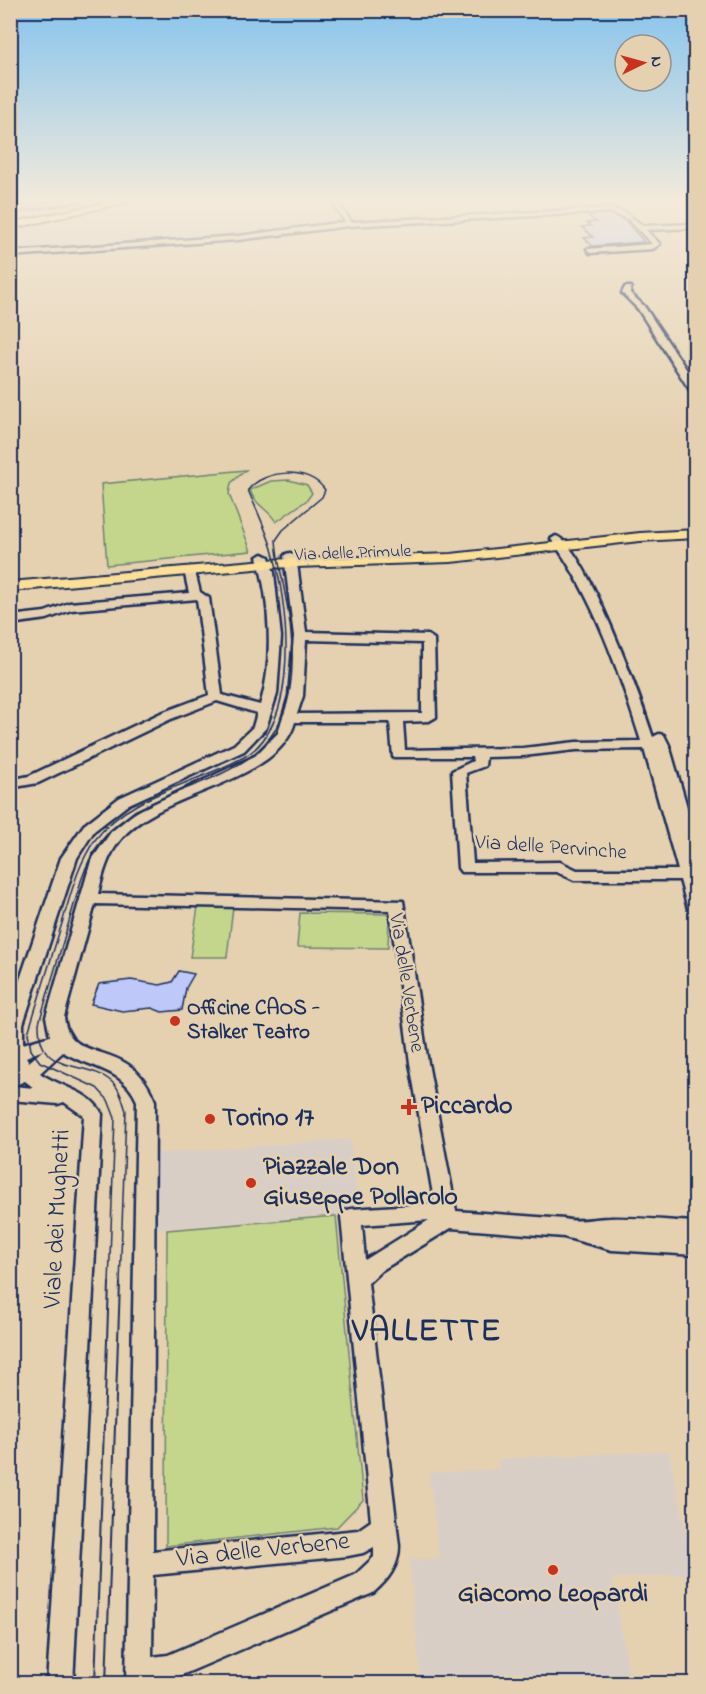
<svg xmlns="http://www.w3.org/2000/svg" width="706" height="1694" font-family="'Indie Flower',sans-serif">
  <rect width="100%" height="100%" fill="#e5d1b0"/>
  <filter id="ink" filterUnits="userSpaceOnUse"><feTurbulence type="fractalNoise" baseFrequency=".0167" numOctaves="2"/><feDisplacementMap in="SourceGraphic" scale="12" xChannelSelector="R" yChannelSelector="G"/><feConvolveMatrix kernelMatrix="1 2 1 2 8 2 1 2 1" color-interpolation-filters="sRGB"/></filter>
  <g filter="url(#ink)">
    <path fill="#d9cec6" d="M160 200H331L340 220 334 224 236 236 11 253V230Z
      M350 1139 359 1213 145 1230 147 1154Z
      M669 1451 695 1573 612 1579 631 1683H421L409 1560 439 1558 429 1473 499 1469 498 1459Z"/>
    <path fill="#c4d68b" stroke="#708274" stroke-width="1.5" d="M246 470 231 483 229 494 251 551 107 565 101 484Z
      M289 480 307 485 312 493 307 500 276 522C269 509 254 505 250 490L271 481Z
      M198 907H233L227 957H190Z
      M300 913 389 914 388 948 297 947Z
      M336 1216 363 1500 337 1527 166 1546 167 1230Z"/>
    <path fill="#bec8f9" stroke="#1b2f5e" stroke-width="1.5" d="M610 214 626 221 644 242 593 246 584 238 593 237 582 227 591 226 587 223 596 222 587 215Z
      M179 971 194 974 186 988 182 1010 162 1012 152 1008 122 1011 91 1004 99 984 131 980 160 985 172 982Z"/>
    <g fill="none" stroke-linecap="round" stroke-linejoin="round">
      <g stroke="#1b2f5e" stroke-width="5">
        <path id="minor" d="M68 200H84L10 212V208Z
          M331 200H337L351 222 610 208 626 213 643 226 696 224V228L646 230 660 244 653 249 590 253 587 249 652 244 628 219 610 212 349 226 238 240 10 256V252L238 236 345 222Z
          M625 287H631L630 293 644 306 696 384V395L691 392 638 309 622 293Z
          M556 536C586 546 642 703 653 737L659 734 664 735 669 745 696 838V870L693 869 696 870V914L688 909 680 880H574L557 872H461L458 868 452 771 473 761 472 757H393L390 722H295C277 785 161 790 121 839 107 856 103 874 98 894L403 901 428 1063 456 1211 564 1219C579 1223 594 1218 610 1218 638 1217 667 1221 696 1222V1255L612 1250 564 1237 451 1228 382 1270 368 1283 399 1546C399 1566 388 1580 373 1593L177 1677 152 1684H126L137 1101C123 1068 90 1068 63 1052L40 1073C60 1088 90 1090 102 1114L73 1684H47L84 1116 64 1102 58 1104 10 1100V1072L16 1070 10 1063V1009L61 858 84 825 119 798 234 745 253 727 257 713 217 701 171 719 38 783 10 788V780L29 776 161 713 209 695 197 599 71 610 47 619 10 624V616L45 612 69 603 189 593 184 570 190 567 194 568 200 592 209 598 222 695 260 705C274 663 270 599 257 557L263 554 269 557 274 573 281 637 277 694 266 728 244 751 129 804 94 831 77 858 23 1024V1044L50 1036 46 1017 91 861 111 832 136 812 255 756 278 733 289 696 294 636 284 556 286 554 290 553 296 556 306 632 428 635 434 639 436 717 429 721 403 722 405 750 523 748 576 742 641 741C619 672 594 597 551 539ZM306 640 422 643V713L297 714 303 696ZM644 749 678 870H577L560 862 473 863 466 773 485 766 486 757 523 756 576 750ZM95 904 390 910 410 1063 435 1206 429 1204 351 1209 344 1211 341 1217 371 1521 358 1530 153 1551 155 1101C149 1086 141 1073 127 1064 101 1047 68 1054 64 1017ZM43 1050 29 1062 26 1057ZM25 1081 34 1088 13 1086ZM429 1220 368 1258 365 1260 362 1225ZM374 1547V1557L355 1575 168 1655 152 1657 153 1575 348 1556 363 1553Z"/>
      </g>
      <g stroke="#1b2f5e" stroke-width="4">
        <path id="major" d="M120 200H136L10 229V223Z
          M696 530V538L640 541 451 562 265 568 10 591V582L265 560 451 554 640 533Z"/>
      </g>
      <use href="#minor" fill="#e5d1b0" fill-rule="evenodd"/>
      <use href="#major" fill="#fbdf96" fill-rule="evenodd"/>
      <path stroke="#1b2f5e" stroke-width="1.5" d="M109 1285 115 1118 108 1100 97 1088 40 1062 31 1050 28 1033C40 995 51 958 63 920 71 893 78 864 95 840 129 794 196 784 244 757 302 723 288 604 272 549 266 529 256 509 248 490 265 469 309 466 325 490L322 497 283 530 276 540C277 558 282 576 285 594 292 627 295 661 289 694 270 793 154 775 102 840 92 852 86 866 81 881L39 1023C38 1080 88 1056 115 1085 121 1092 123 1102 126 1111L120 1285"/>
      <path stroke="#1b2f5e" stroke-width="2" d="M95 1684 109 1283
        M106 1684 120 1283"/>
    </g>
  </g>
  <linearGradient id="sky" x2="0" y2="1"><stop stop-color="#86c4ed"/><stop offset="0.46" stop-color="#f3eadb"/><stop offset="1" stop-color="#f3eadb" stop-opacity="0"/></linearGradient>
  <rect width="706" height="437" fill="url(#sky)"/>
  <g fill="#c8321e" stroke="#e5d1b0" stroke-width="2">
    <circle cx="175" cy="1021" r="6"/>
    <path d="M406 1098h6v6h6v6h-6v6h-6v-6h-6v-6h6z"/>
    <circle cx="210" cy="1119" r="6"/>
    <circle cx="251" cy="1183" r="6"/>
    <circle cx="553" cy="1570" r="6"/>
  </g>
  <g text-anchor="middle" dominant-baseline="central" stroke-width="5" stroke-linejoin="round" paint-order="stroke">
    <g font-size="18" fill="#1b2f5e" stroke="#e5d1b0">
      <text transform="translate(353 554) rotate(-2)">Via delle Primule</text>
    </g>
    <g font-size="21" fill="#1b2f5e" stroke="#e5d1b0">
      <text transform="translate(551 848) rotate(4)">Via delle Pervinche</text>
      <text transform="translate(406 983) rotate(81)">Via delle Verbene</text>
    </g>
    <g font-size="21" font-weight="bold" fill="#1b2f5e" stroke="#e5d1b0" text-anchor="start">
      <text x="187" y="1009">Officine CAOS -<tspan x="187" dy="24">Stalker Teatro</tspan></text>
    </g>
    <g font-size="26" font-weight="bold" fill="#1b2f5e" stroke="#e5d1b0" text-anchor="start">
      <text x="421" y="1107">Piccardo</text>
      <text x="222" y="1119">Torino 17</text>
      <text x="263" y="1168">Piazzale Don<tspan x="263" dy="30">Giuseppe Pollarolo</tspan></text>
      <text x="553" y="1595" text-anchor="middle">Giacomo Leopardi</text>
    </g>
    <g font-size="26" fill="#1b2f5e" stroke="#e5d1b0">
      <text transform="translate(58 1219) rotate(-87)">Viale dei Mughetti</text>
      <text transform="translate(263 1551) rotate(-6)">Via delle Verbene</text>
    </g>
    <g font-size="33" font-weight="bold" letter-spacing="1.5" fill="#1b2f5e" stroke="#e5d1b0">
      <text x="427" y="1332">VALLETTE</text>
    </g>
  </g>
  <rect width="706" height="1694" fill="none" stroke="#e5d1b0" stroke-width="36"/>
  <rect x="18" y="18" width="670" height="1658" fill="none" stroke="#1b2f5e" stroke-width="2" filter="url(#ink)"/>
  <g transform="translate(643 63) rotate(85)"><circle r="28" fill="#e5d1b0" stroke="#94908f" stroke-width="1.5"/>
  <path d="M0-4.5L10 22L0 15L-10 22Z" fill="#c8321e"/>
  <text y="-9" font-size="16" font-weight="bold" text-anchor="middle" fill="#1b2f5e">N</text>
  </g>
</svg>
